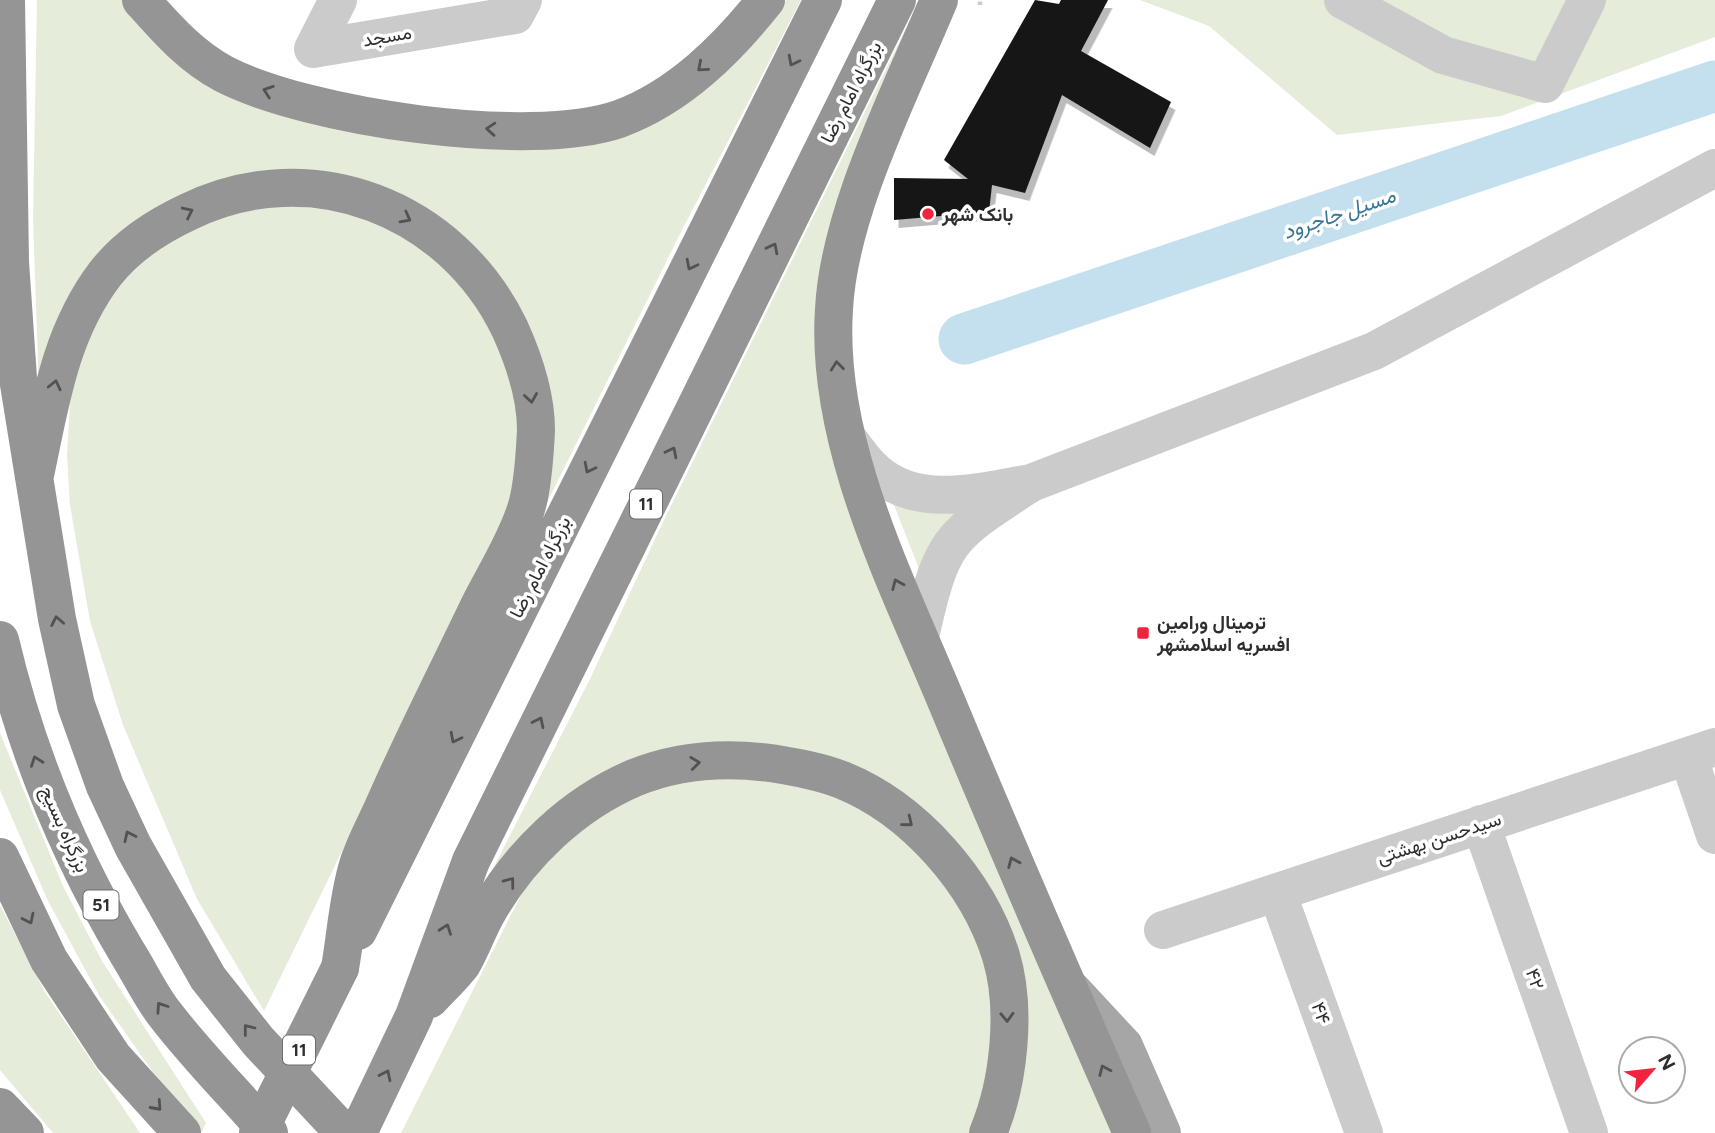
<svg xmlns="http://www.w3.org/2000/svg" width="1715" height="1133" font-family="Figtree,Vazirmatn,sans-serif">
  <defs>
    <filter id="shadow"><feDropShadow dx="4.5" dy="8" stdDeviation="0" flood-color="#0004"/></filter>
  </defs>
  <rect width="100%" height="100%" fill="#fff"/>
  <path fill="#e5ecda" d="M37 0H122L169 56 564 147 777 12 786 0H801L681 232 466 666 539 495 512 304 325 178 89 266C56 306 49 339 39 389L33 219Z
    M920 0 818 344 1118 1133H1002L1021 1031 924 814 701 749 482 890 590 679 663 522Z
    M1140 0H1715V37L1501 116 1337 135 1209 26Z
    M259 203 363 213 448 264 512 364 522 446 508 511 264 1011 197 899 123 725 90 621 70 505 67 455 71 386 100 308 164 235Z
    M890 495 987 500 923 579Z
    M0 733 63 886 102 961 206 1123 201 1133H196L100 997 48 901 0 790Z
    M698 775 811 783 893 827 952 891 984 956 996 1033 975 1133H401L524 889 549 854 622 801Z
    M0 905 45 992 140 1133H53L0 1070Z"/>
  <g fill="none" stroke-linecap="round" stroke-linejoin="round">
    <path stroke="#c4e0ee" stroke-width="51" d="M964 339 1715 86"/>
  </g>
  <path fill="#151515" filter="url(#shadow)" d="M1035 0 1059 4 1061 0H1108L1081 51 1171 102 1150 148 1062 95 1025 193 992 185 989 212 894 220V178L968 179 944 160Z"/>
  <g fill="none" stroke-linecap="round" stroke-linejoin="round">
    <path stroke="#cbcbcb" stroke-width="4.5" stroke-dasharray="3.5 3.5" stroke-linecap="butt" d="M980 5V0"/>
    <path stroke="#cbcbcb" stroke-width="38" d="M338 0 313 49 515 15 523 0
      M1343 0 1443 55 1545 84 1587 0
      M848 439C857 450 865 463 876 472 919 510 981 491 1031 483 948 537 942 538 920 637
      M1031 483 1374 351 1715 168
      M1688 756 1715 835
      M1481 824 1589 1133
      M1277 892 1364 1133
      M1163 930 1715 747"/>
    <path stroke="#a6a6a6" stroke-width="38" d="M1071 989 1124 1046 1162 1133"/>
    <path stroke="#959595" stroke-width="38" d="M6 0 10 262 18 378 57 619 76 705 105 786 133 846 208 978 258 1041 344 1133
      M141 0C166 28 190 56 224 74 307 117 530 150 619 119 679 97 727 49 766 0
      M939 0C901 92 839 211 834 309 825 444 897 582 947 703 1007 847 1069 990 1132 1133
      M35 475C50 404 60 333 105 274 126 247 158 226 188 212 311 152 452 208 510 329 524 360 536 396 536 430 535 451 532 493 525 512 514 545 494 576 479 606 448 671 415 735 386 801 377 822 365 843 358 865 348 897 346 934 340 968
      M0 640C26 751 70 857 128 954 140 973 150 995 164 1013 196 1055 234 1093 269 1133
      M0 857 49 960 113 1057 182 1133
      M358 931 823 0
      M430 999C440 988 453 976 462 964 472 947 478 928 488 911 521 854 573 804 634 778 678 760 724 757 770 763 794 767 819 771 842 780 914 809 978 882 1001 956 1017 1009 1009 1083 988 1133
      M0 1107 25 1133
      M358 1133 414 1016 471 861 897 0"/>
    <path stroke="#959595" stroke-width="38" d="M258 1133 340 968"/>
  </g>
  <defs><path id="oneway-chevron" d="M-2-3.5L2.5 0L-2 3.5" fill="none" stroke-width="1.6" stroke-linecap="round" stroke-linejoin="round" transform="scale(1.75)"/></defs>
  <g stroke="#525252">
    <use href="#oneway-chevron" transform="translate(793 61) rotate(117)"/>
    <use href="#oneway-chevron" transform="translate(702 67) rotate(139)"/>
    <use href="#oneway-chevron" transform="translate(268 91) rotate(-161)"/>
    <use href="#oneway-chevron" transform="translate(491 129) rotate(-176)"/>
    <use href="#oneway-chevron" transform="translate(188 212) rotate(-26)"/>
    <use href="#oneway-chevron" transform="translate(406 218) rotate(28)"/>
    <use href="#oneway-chevron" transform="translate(773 248) rotate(-63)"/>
    <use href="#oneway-chevron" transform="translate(691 265) rotate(117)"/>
    <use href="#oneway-chevron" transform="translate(837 366) rotate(-96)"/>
    <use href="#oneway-chevron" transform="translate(55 385) rotate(-77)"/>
    <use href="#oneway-chevron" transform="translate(531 398) rotate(81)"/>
    <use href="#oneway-chevron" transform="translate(672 452) rotate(-63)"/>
    <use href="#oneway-chevron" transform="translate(589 468) rotate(117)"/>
    <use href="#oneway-chevron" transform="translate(897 584) rotate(-113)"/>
    <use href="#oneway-chevron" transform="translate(57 621) rotate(-101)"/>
    <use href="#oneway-chevron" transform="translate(539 722) rotate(-64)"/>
    <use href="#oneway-chevron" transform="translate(455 738) rotate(117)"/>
    <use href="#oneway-chevron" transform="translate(36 761) rotate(-110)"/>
    <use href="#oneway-chevron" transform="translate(695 763) rotate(-7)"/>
    <use href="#oneway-chevron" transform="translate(908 822) rotate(39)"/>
    <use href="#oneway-chevron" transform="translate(129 836) rotate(-115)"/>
    <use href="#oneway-chevron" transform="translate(1013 862) rotate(-113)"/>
    <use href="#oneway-chevron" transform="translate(510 882) rotate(-53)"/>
    <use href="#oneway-chevron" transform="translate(29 919) rotate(64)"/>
    <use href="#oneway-chevron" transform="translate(446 929) rotate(-70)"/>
    <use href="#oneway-chevron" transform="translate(161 1007) rotate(-124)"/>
    <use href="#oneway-chevron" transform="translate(1007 1017) rotate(88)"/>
    <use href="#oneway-chevron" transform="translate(248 1029) rotate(-128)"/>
    <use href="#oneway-chevron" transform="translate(1104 1070) rotate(-114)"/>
    <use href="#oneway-chevron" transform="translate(386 1075) rotate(-64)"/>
    <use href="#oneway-chevron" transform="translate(157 1106) rotate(48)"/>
  </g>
  <g fill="#f3223e" stroke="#fff" stroke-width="2.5">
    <circle cx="928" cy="214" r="7"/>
    <rect x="1136" y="626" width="14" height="14" rx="3.5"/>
  </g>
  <g text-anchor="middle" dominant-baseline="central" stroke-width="7" stroke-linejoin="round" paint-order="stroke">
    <g fill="#fff" stroke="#6d6d6d" stroke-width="2">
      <rect x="630" y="489.5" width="32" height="29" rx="5"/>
      <rect x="83.5" y="890.5" width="35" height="29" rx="5"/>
      <rect x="283" y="1035.5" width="32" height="29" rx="5"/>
    </g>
    <g font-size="18" font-weight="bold" fill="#2e2e2e">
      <text x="646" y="504">11</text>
      <text x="101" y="905">51</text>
      <text x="299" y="1050">11</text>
    </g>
    <g font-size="19" fill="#2e2e2e" stroke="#fff">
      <text transform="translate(387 36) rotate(-10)">مسجد</text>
      <text transform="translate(851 92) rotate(-63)">بزرگراه امام رضا</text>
      <text transform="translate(540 567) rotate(-63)">بزرگراه امام رضا</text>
      <text transform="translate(65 829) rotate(66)">بزرگراه بسیج</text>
      <text transform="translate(1439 838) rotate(-18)">سیدحسن بهشتی</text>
      <text transform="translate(1535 979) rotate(71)">۴۲</text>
      <text transform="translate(1321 1013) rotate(70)">۴۴</text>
    </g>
    <g font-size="19" font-weight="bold" fill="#2e2e2e" stroke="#fff" text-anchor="start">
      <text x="942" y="214">بانک شهر</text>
      <text x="1157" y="622">ترمینال ورامین<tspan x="1157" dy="22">افسریه اسلامشهر</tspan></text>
    </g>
    <g font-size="21" font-style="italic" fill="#367796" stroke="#fff">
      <text transform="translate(1339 213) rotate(-19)">مسیل جاجرود</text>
    </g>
  </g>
  <g transform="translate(1652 1070) rotate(62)"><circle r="33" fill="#ffffff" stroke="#ababab" stroke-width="2"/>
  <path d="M0-5L12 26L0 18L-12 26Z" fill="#f3223e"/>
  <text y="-10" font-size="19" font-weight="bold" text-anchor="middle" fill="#2e2e2e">N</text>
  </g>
</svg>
